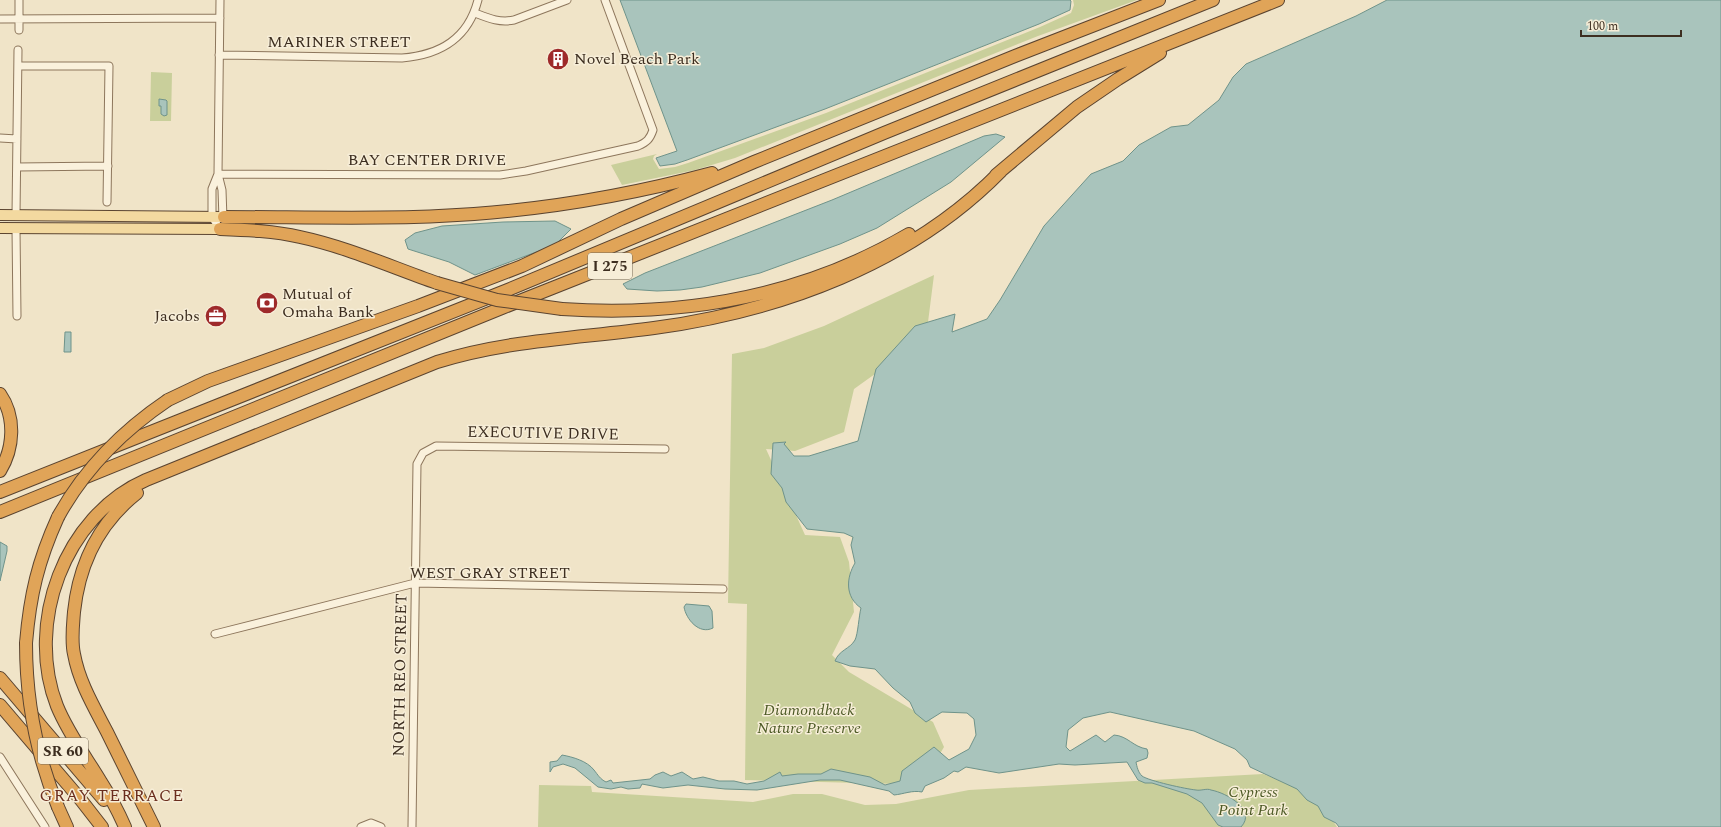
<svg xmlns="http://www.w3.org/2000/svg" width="1721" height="827" font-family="Spectral,serif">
  <rect width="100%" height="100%" fill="#f0e4c8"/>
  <path fill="#c9cf9b" d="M1073 0H1137L1038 36 735 158 695 170 622 185 611 165 657 154 654 156 653 159 659 169 675 167 688 163 826 113 1040 27 1071 13 1074 5Z
    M151 72 172 73 171 121H150Z
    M934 275 927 330 914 346 854 389 844 432 795 451 766 449 805 535 840 537 849 562 854 612 832 655 849 672 933 722 944 747 931 769 899 784 745 780 747 604 728 603 732 354 764 348 824 326Z
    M1263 774 1315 794 1337 827H538L539 785 591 786 592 792 753 802 793 794H822L865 805 896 804 969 790Z"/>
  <path fill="#a9c4bc" stroke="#6f938a" d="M620 0H1070L1071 1 1070 10 1039 24 825 109 687 160 675 164 660 166 656 158 677 151Z
    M1387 0H1721V827H1339L1336 823 1324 817 1318 806 1307 800 1297 789 1250 767 1247 760 1235 749 1194 731 1110 712 1083 718 1068 730 1066 747 1070 751 1096 735 1105 742 1114 735C1128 736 1133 747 1147 749L1148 753 1147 758 1136 762C1137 767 1138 772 1142 776 1149 781 1186 789 1196 790 1201 791 1207 788 1211 790 1227 793 1257 810 1241 827H1223L1218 825 1202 803 1187 794 1152 783H1145L1138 780 1127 762 1075 765 1059 764 999 773 966 767 958 772 954 771 944 778 925 786 922 792C912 790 904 794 894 795L889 791 840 780H820L757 790 725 789 688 785 663 788 642 784 640 788 628 789 621 787 611 789 598 787 575 768 563 764 553 767 550 772V762L557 761 562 755C573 757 587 761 594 770 598 775 600 779 606 782L611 780 613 783 650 779 655 775 663 772 671 776 682 772 693 779 703 777 719 781H734L747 784 764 781 780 772 782 776 798 774H821L831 769 870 777 885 785 900 781 902 771 934 747 949 760 969 749 976 735 974 719 967 713 942 712 926 722 915 713 910 702 893 688 875 669 850 666 835 661C839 650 850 649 855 640 858 634 859 615 861 608 845 597 846 578 855 563L851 545 853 537 844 533 807 529 786 502 782 488 771 474 773 443 786 442 784 444 794 456H809L858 441 876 369 915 326 955 314 952 332 987 319 1000 300 1044 226 1091 174 1123 161 1139 145 1171 127 1188 125 1219 100 1233 77 1246 64 1356 16Z
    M159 99 166 100 167 101V115L164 116 161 114V106H159Z
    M996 134 1005 137 951 182 877 228 840 244 760 273 702 287 680 290 657 291 627 289 623 284 645 273 832 200 984 136Z
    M555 221 571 229 555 245 475 275 449 262 408 249 405 240 415 233 442 226 503 222Z
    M65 332H71V352H64Z
    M0 542 7 546V551L0 581Z
    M686 604 709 606 712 611 713 628C699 635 686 619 684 607Z"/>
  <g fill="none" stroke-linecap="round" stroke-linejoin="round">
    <g stroke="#8d765c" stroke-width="9">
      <path id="street" d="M220 0 218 174 222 190 223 219
        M475 13C488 18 499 23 514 20L567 0
        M0 19 220 18
        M19 30V0
        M219 55 402 58C440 55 468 39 478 0
        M18 66H109L107 202
        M0 138 17 139
        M17 167 108 166
        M218 174 500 175 526 171 638 146C647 142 650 139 653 130L605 0
        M218 174 212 189V217L220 229
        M16 215 18 50
        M16 228 17 316
        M215 634 415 583 723 589
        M0 757 45 827
        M361 827 371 823 381 827
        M412 827 417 464 423 453 436 446 665 449"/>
    </g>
    <g stroke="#5b4430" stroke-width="12">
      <path id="primary" d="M0 215 224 217
        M0 228 220 229"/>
    </g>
    <g stroke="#5b4430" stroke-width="14">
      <path id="highway" d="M996 175 1077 107 1118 79 1160 53
        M224 217C307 217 391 220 474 214 555 208 634 194 712 173
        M220 229C247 230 274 231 300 237 347 247 391 267 437 283
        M562 309C685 317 802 297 909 234
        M0 394C16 417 14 448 0 471
        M168 400 208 381 418 306 522 266 621 219 754 162 1015 56 1159 0
        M0 492 510 289 884 133 1213 0
        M137 493C99 523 79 564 74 612 73 625 71 641 74 654 79 682 94 707 107 732 123 764 138 795 154 827
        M0 512 502 308 1278 0
        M26 643C30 595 38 561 58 517
        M0 678 104 800
        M0 705 81 800 102 827
        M58 807 67 827
        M125 827C118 811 110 796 101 782 86 757 68 733 57 706 25 624 64 516 146 480L437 362C507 340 581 338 654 328 780 311 910 264 1001 171"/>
    </g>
    <use href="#street" stroke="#faf1dc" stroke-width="7"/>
    <use href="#primary" stroke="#f3d9a0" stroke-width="10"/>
    <use href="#highway" stroke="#e0a458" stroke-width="12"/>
    <g stroke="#5b4430" stroke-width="14" stroke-linecap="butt">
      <path id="highway-bridge" d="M437 283 497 300 562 309
        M58 517C85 468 122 431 168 400
        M26 643C26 700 36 754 58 807"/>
    </g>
    <use href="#highway-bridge" stroke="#e0a458" stroke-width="12"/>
  </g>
  <defs>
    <g id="building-disc" transform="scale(1.15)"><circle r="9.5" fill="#9e2a2b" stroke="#f7eed8"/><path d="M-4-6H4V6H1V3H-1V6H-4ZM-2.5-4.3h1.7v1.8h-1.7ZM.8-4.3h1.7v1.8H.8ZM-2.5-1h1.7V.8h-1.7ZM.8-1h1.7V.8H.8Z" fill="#fff"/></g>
    <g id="bank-disc" transform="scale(1.15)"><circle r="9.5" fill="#9e2a2b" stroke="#f7eed8"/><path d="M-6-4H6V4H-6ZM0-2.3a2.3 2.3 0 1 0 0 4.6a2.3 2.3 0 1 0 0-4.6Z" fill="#fff"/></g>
    <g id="office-disc" transform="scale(1.15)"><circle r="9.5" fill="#9e2a2b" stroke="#f7eed8"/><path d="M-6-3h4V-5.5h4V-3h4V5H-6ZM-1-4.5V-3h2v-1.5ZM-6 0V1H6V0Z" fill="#fff"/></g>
  </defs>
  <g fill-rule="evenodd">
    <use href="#building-disc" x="558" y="59"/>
    <use href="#bank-disc" x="267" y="303"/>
    <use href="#office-disc" x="216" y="316"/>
  </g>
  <g text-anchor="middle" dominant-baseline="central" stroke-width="3" stroke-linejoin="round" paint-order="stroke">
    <g fill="#f7eed8" stroke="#756857" stroke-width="1">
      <rect x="588" y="253" width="44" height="26" rx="3"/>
      <rect x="38" y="738" width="50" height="26" rx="3"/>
    </g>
    <g font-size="15" font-weight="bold" fill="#3d2e20">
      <text x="610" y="266">I 275</text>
      <text x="63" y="751">SR 60</text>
    </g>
    <g font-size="16" fill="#3d2e20" stroke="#f7eed8">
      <text x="339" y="42">MARINER STREET</text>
      <text x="427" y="160">BAY CENTER DRIVE</text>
      <text transform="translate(543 433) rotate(1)">EXECUTIVE DRIVE</text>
      <text x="490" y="573">WEST GRAY STREET</text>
      <text transform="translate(400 675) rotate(-89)">NORTH REO STREET</text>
    </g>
    <g font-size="16" fill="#3d2e20" stroke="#f7eed8" text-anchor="start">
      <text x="574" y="59">Novel Beach Park</text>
      <text x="282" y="294">Mutual of<tspan x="282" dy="18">Omaha Bank</tspan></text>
      <text x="200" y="316" text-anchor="end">Jacobs</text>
    </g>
    <g font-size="16" font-style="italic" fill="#4d5a26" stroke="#f7eed8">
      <text x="809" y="710">Diamondback<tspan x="809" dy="18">Nature Preserve</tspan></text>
      <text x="1253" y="792">Cypress<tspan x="1253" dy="18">Point Park</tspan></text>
    </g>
    <g font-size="17" letter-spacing="1" fill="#6b2e1e" stroke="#f7eed8">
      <text x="112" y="796">GRAY TERRACE</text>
    </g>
  </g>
  <path d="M1581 30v6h100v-6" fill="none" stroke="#3d2e20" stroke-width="2"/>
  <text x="1587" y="30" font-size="12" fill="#3d2e20" stroke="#f7eed8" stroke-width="3" paint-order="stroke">100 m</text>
</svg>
